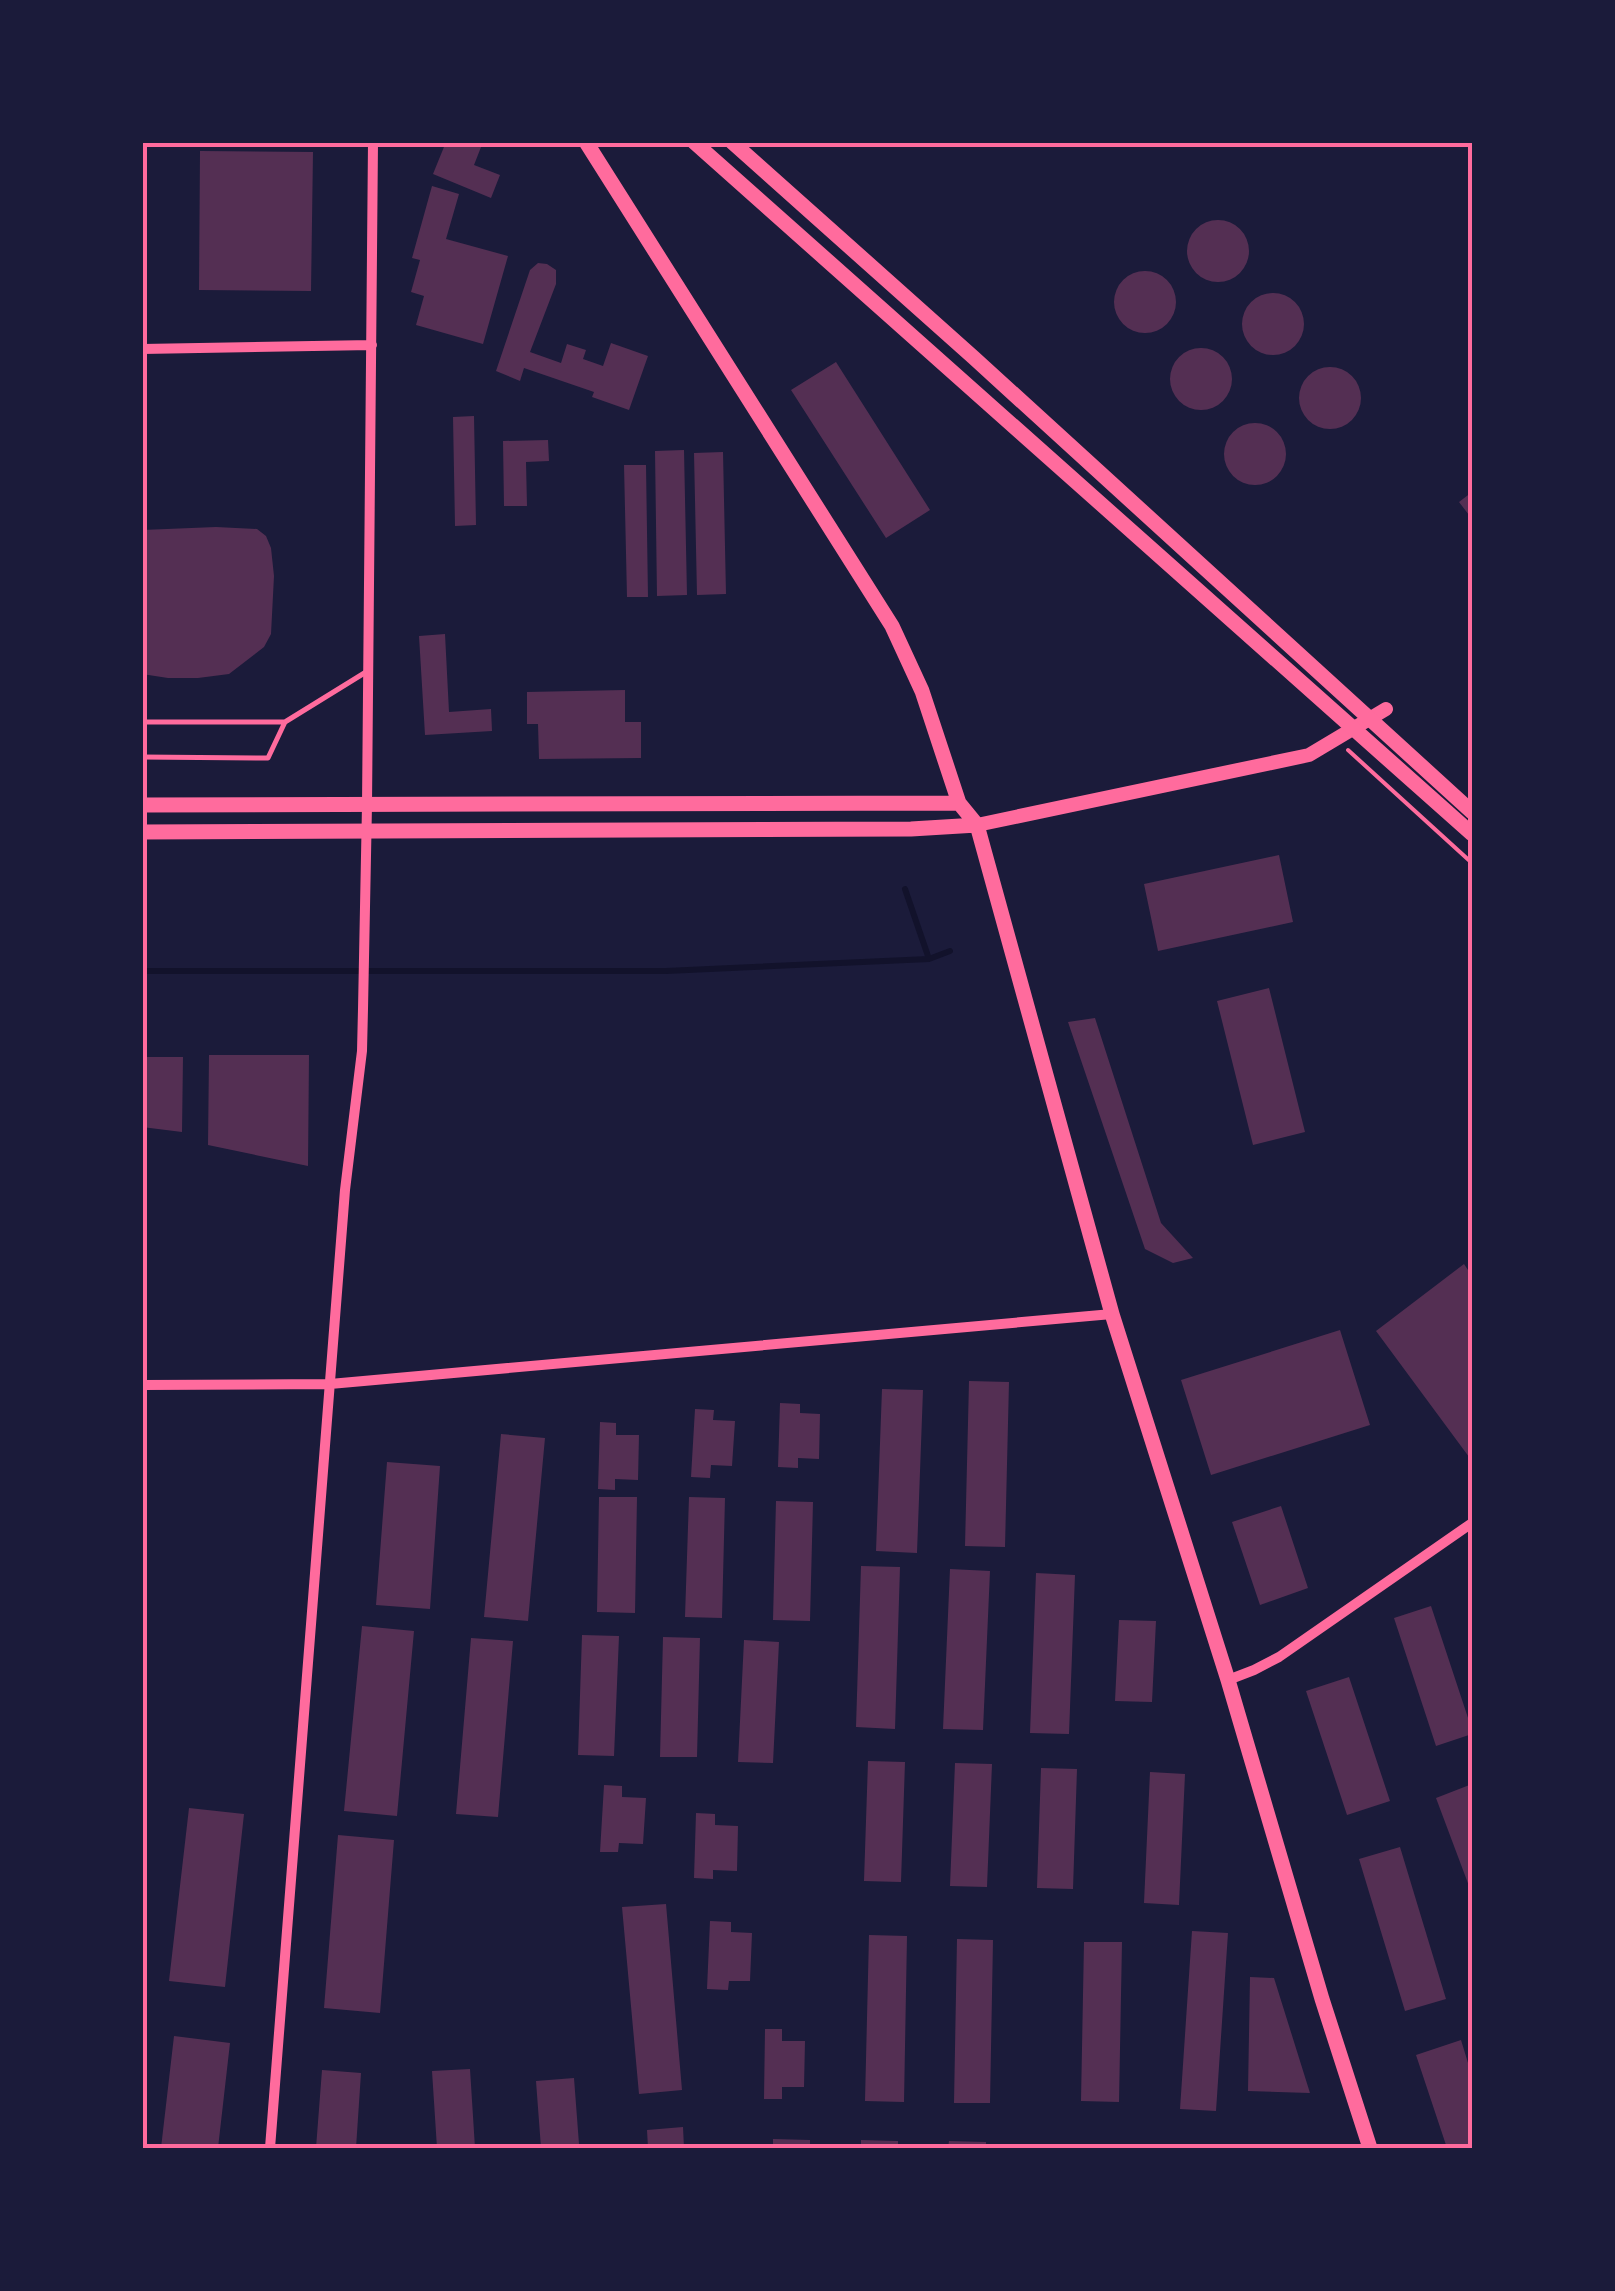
<svg xmlns="http://www.w3.org/2000/svg" width="1615" height="2291" font-family="Karla,sans-serif">
  <rect width="100%" height="100%" fill="#1b1b3a"/>
  <g fill="none" stroke-linecap="round" stroke-linejoin="round">
    <path stroke="#12122b" stroke-width="6" d="M905 889 929 959
      M142 971H666L929 959 950 951"/>
  </g>
  <path fill="#542f53" d="M446 142H483L474 165 500 175 491 198 433 174Z
    M200 151 313 152 311 291 199 290Z
    M432 186 459 194 446 239 508 256 483 344 416 325 424 296 411 292 420 260 412 258Z
    M1187 251a31 31 0 1 1 62 0a31 31 0 1 1-62 0Z
    M538 263 547 264 556 270V284L530 352 561 363 567 344 586 350 583 359 603 366 611 343 648 356 629 410 592 397 594 392 524 368 520 381 496 371 530 270Z
    M1114 302a31 31 0 1 1 62 0a31 31 0 1 1-62 0Z
    M1242 324a31 31 0 1 1 62 0a31 31 0 1 1-62 0Z
    M1170 379a31 31 0 1 1 62 0a31 31 0 1 1-62 0Z
    M836 362 930 510 886 538 791 390Z
    M1299 398a31 31 0 1 1 62 0a31 31 0 1 1-62 0Z
    M474 416 476 525 455 526 453 417Z
    M1224 454a31 31 0 1 1 62 0a31 31 0 1 1-62 0Z
    M548 440 549 461 526 462 527 506H504L503 441Z
    M684 450 687 595 657 596 655 451Z
    M723 452 726 594 697 595 694 453Z
    M624 465H646L648 597H627Z
    M1472 492V519L1459 502Z
    M216 527 257 529 266 536 271 548 274 576 271 634 264 647 229 674 198 678H168L142 674V530Z
    M445 634 449 712 491 709 492 731 425 735 419 636Z
    M625 690V722H641V758L539 759 538 724H527V692Z
    M1279 855 1293 922 1158 951 1144 884Z
    M1269 988 1305 1132 1253 1145 1217 1001Z
    M1095 1018 1161 1223 1193 1258 1173 1263 1145 1249 1068 1022Z
    M209 1055H309L308 1166 208 1145Z
    M142 1057H183L182 1132 142 1127Z
    M1464 1264 1472 1276V1461L1376 1331Z
    M1340 1330 1370 1425 1211 1475 1181 1380Z
    M969 1381 1009 1382 1005 1547 965 1546Z
    M882 1389 923 1390 917 1553 876 1551Z
    M780 1403 800 1404V1413L820 1414 819 1459 798 1458V1468L778 1467Z
    M695 1409 714 1410 713 1420 735 1421 732 1466 711 1465 710 1478 691 1477Z
    M600 1422 616 1423V1435H639L638 1480 615 1479V1490L598 1489Z
    M501 1434 545 1438 528 1621 484 1617Z
    M387 1462 440 1466 430 1609 376 1605Z
    M599 1497H637L635 1613 597 1612Z
    M689 1497 725 1498 722 1618 685 1617Z
    M776 1501 813 1502 810 1621 773 1620Z
    M1281 1506 1308 1588 1260 1605 1232 1522Z
    M861 1566 900 1567 895 1729 856 1727Z
    M950 1569 990 1571 983 1730 943 1729Z
    M1036 1573 1075 1575 1069 1734 1030 1733Z
    M1431 1606 1472 1730V1734L1436 1746 1394 1618Z
    M1119 1620 1156 1621 1152 1702 1115 1701Z
    M362 1626 414 1631 397 1816 344 1811Z
    M582 1635 619 1636 614 1756 578 1755Z
    M663 1637 700 1638 697 1757H660Z
    M471 1638 513 1641 498 1817 456 1814Z
    M744 1640 779 1642 773 1763 738 1762Z
    M1349 1677 1390 1801 1347 1815 1306 1691Z
    M868 1761 905 1762 901 1882 864 1881Z
    M955 1763 992 1764 987 1887 950 1886Z
    M1041 1768 1077 1769 1073 1889 1037 1888Z
    M1150 1772 1185 1774 1179 1905 1144 1903Z
    M1472 1784V1894L1436 1798Z
    M604 1785 622 1786V1797L646 1798 643 1844 619 1843 618 1852H600Z
    M189 1808 244 1814 225 1987 169 1981Z
    M696 1813 715 1814V1825L738 1826 737 1871 713 1870V1879L694 1878Z
    M338 1835 394 1840 380 2013 324 2008Z
    M1400 1847 1446 1999 1405 2011 1359 1859Z
    M666 1904 682 2090 639 2094 622 1907Z
    M710 1921 731 1922V1932L752 1933 750 1981H729L728 1990 707 1989Z
    M1192 1931 1228 1933 1216 2111 1180 2109Z
    M869 1935 907 1936 904 2102 865 2101Z
    M957 1939 993 1940 990 2103H954Z
    M1084 1942H1122L1119 2102 1081 2101Z
    M1250 1977 1274 1978 1310 2093 1248 2091Z
    M765 2029H782V2041H805L804 2087H782V2099H764Z
    M174 2036 230 2043 218 2148H161Z
    M1461 2040 1472 2076V2148H1447L1416 2055Z
    M470 2069 475 2148H437L432 2071Z
    M322 2070 361 2073 356 2148H316Z
    M574 2078 579 2144H589V2148H541L536 2081Z
    M683 2127 684 2148H648L647 2130Z
    M773 2139 810 2140V2148H773Z
    M861 2140 898 2141V2148H861Z
    M949 2141 986 2142V2148H948Z"/>
  <g fill="none" stroke-linecap="round" stroke-linejoin="round">
    <path stroke="#ff6b9d" stroke-width="4" d="M1348 750 1472 863"/>
    <path stroke="#ff6b9d" stroke-width="5" d="M142 722H285L366 672
      M142 757 268 758 285 722"/>
    <path stroke="#ff6b9d" stroke-width="10" d="M142 349 372 345
      M142 1385 330 1384 1112 1314
      M1228 1680 1254 1670 1279 1657 1472 1523
      M270 2148 345 1190 362 1051 363 1009 367 805 373 142"/>
    <path stroke="#ff6b9d" stroke-width="14" d="M977 825 1309 755 1386 709"/>
    <path stroke="#ff6b9d" stroke-width="15" d="M586 142 892 626 922 691 959 803 977 825 1112 1314 1228 1680 1322 1999 1370 2148
      M694 142 1472 834
      M732 142 973 357 1472 812
      M142 805 959 803
      M142 832 911 829 977 825"/>
  </g>
  <rect width="1615" height="2291" fill="none" stroke="#1b1b3a" stroke-width="290"/>
  <rect x="145" y="145" width="1325" height="2001" fill="none" stroke="#ff6b9d" stroke-width="4"/>
</svg>
